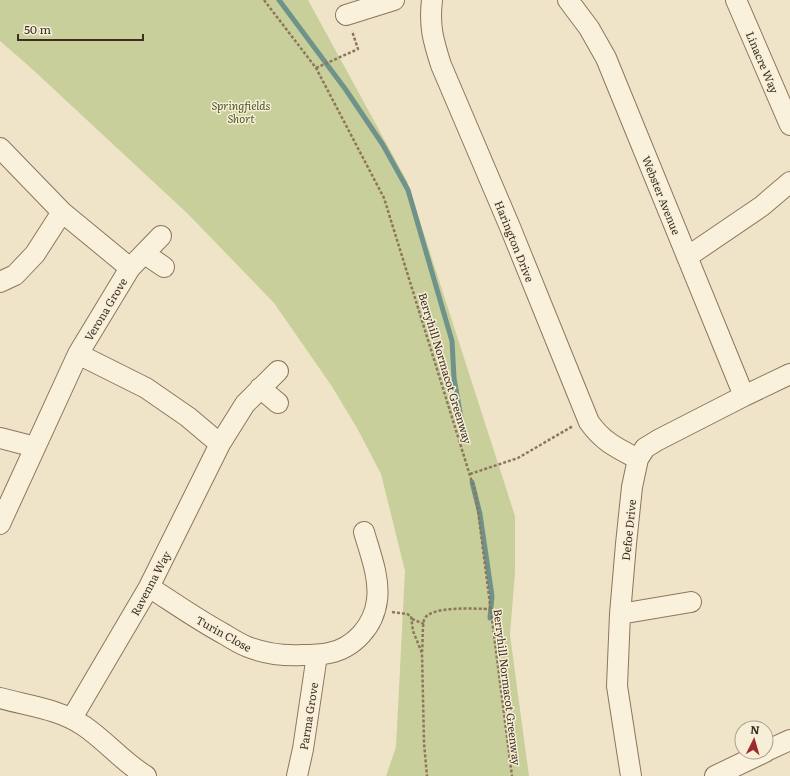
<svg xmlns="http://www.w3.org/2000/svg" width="790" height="776" font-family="Literata,serif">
  <rect width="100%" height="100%" fill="#f0e4c8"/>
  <path fill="#c9cf9b" d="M0 0H308L407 181 515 516V572L510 635 529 776H386L396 747 405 571 381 474 357 428 331 385 274 303 188 214 31 68 0 41Z"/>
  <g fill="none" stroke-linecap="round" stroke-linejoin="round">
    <path stroke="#6f938a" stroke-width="5" d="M279 0 346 90 383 145 408 190 452 341 454 378 465 441
      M472 482 480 514 492 596 490 618"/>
    <g stroke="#8d765c" stroke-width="22">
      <path id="minor" d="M432 0C429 26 433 40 441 65L510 227 589 422C603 442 617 448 638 459
        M568 0 589 28 606 58 744 396
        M736 0 790 125
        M346 15 394 0
        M0 148 62 212 130 268 78 354 0 524
        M145 254 164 267
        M687 257 762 206 790 182
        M130 268 161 236
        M0 282 15 275 35 254 62 212
        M78 354 146 388 188 417 220 444
        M260 388 278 403
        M0 438 35 447
        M149 587C174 603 198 620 224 634 232 639 240 644 248 647 266 654 283 656 302 655 311 655 320 655 329 653 354 648 374 626 377 600 380 578 370 553 364 532
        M620 614 691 602
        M0 698C29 706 59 709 84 726 106 741 123 762 146 776
        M72 718 149 587 220 444 245 404 278 371
        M766 751 790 740
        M297 776 303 749 317 655
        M631 776 617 686 620 614 626 544 632 487 638 459 645 448 658 440 744 396 790 374
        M715 776 765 752"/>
    </g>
    <path stroke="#8d765c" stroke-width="2.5" stroke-dasharray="3 2" stroke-linecap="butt" d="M264 0 316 68 384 198 476 495 512 776
      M316 68 358 49 352 31
      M470 474 518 458 573 426
      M392 612 407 614 411 616 413 631 422 653 424 743 427 776
      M412 619 424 624
      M422 652C423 642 422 630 424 620 429 605 477 609 490 609"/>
    <use href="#minor" stroke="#faf1dc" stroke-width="20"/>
  </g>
  <g text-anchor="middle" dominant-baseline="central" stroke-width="3" stroke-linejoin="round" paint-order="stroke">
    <g font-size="11" fill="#3d2e20" stroke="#f7eed8">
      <text transform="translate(763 62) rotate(67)">Linacre Way</text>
      <text transform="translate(662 195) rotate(68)">Webster Avenue</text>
      <text transform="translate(515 241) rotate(68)">Harington Drive</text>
      <text transform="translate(105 309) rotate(-59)">Verona Grove</text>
      <text transform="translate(446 368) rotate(73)">Berryhill Normacot Greenway</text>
      <text transform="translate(628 530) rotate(-84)">Defoe Drive</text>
      <text transform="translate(150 583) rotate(-62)">Ravenna Way</text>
      <text transform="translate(224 633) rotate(29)">Turin Close</text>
      <text transform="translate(508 687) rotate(83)">Berryhill Normacot Greenway</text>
      <text transform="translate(308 716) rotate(-81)">Parma Grove</text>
    </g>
    <g font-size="11" font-style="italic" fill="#4d5a26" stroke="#f7eed8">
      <text x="241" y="105">Springfields<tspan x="241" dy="13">Short</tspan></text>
    </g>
  </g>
  <g transform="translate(754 740) rotate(5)"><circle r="19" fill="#f7eed8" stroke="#ada18e"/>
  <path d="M0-3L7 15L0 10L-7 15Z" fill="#9e2a2b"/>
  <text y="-6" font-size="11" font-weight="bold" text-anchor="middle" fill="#3d2e20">N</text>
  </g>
  <path d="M18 34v6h125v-6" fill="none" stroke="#3d2e20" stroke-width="2"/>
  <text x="24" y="34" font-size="12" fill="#3d2e20" stroke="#f7eed8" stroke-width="3" paint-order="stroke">50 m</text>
</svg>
